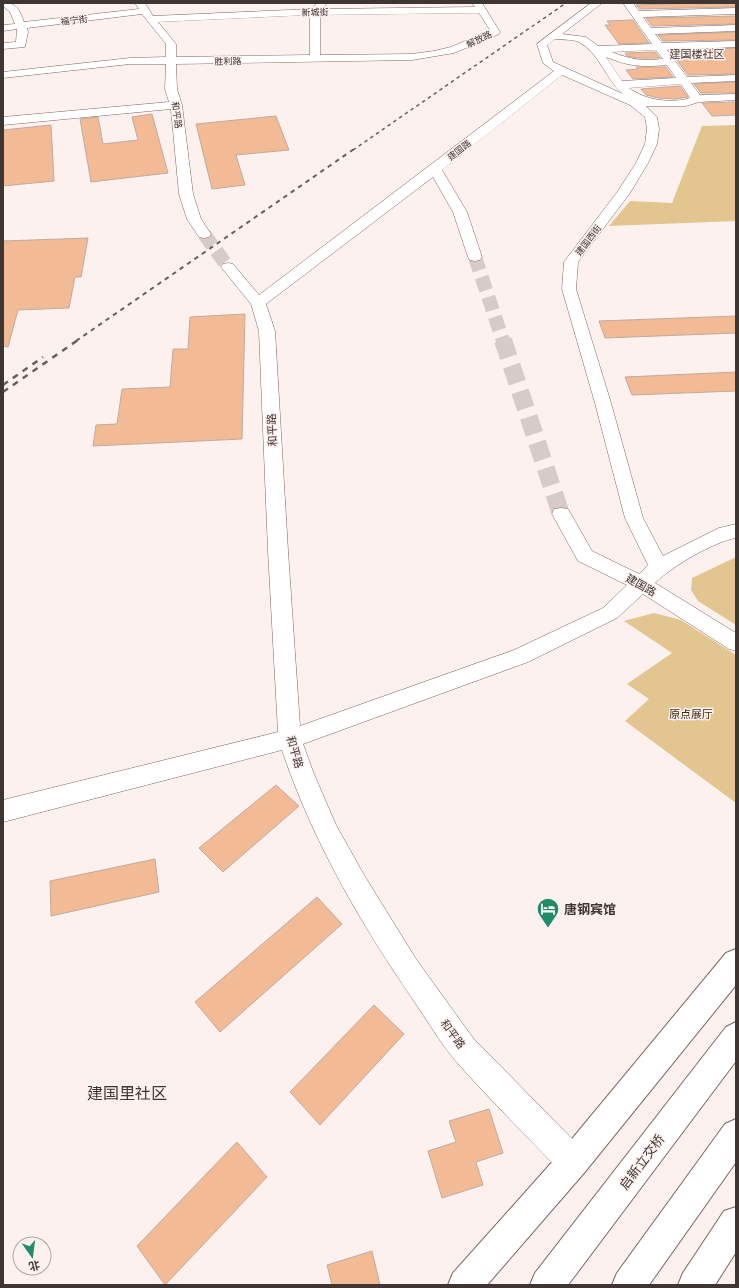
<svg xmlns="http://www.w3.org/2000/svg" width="739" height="1288" font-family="'IBM Plex Sans','Noto Sans SC',sans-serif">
  <rect width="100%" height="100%" fill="#fdf1f0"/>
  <path fill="#e2c58f" d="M736 125V221L609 226 630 201 672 203 702 126Z
    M736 557V625L698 601 691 590 692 578Z
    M654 613 681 620 736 655V803L625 721 649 699 627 684 672 653 624 621Z"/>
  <path fill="#f2ba95" stroke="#c1ab9e" d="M694 3H736V7L640 9 636 5Z
    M736 16V24L652 26 646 18Z
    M633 20 649 43 619 44 605 25H610L607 21Z
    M736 32V40L663 41 658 35Z
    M736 48V74L688 75 670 51Z
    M655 52 660 58H637L627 56 625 53Z
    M636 67H666L673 77 633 79 626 70 638 69Z
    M736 82V93H701L694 84Z
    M680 86 688 97 675 99 659 98 646 95 641 89Z
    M736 102V115L712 116 702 103Z
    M152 114 168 173 91 182 80 119 98 117 103 144 138 140 132 117Z
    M276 116 289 150 236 155 245 185 212 189 196 124Z
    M51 125 54 181 3 186V130Z
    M88 238 81 277H75L69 308 18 310 8 347 3 346V241Z
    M245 314 242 439 93 446 96 425 117 424 122 389 170 387 173 349H188L190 317Z
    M736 316V333L605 338 599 321Z
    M736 372V391L632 395 625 377Z
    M276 785 299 806 223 872 199 848Z
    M155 859 159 892 51 916 50 881Z
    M317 897 342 924 220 1032 195 1002Z
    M374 1005 404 1034 320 1125 290 1092Z
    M489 1109 503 1153 476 1162 483 1185 442 1198 428 1151 456 1142 449 1121Z
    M237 1142 267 1177 165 1285 137 1246Z
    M372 1251 380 1285H332L327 1265Z"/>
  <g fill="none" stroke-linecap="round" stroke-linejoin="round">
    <path stroke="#d7cbca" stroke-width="14" stroke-dasharray="14 7" stroke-linecap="butt" d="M204 234 228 267
      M475 257 503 341"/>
    <path stroke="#d7cbca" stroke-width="18" stroke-dasharray="18 9" stroke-linecap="butt" d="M503 340 561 514"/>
    <g stroke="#7e6663" stroke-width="1">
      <path id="minor" d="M3 3C18 3 19 10 24 22L139 9 135 3H145L153 16 312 9 317 3H327L322 9 475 7 472 3H482L500 32 499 34 454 53 412 60 176 64 177 89 182 105 193 194 201 219 211 234 209 237 204 238 199 237 187 219 179 194 171 109 3 125V117L169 102 165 89 166 64H130L3 78V72L130 58 166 57V44L142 14 27 28 28 32 25 47 3 49V43L16 42 17 29 3 31V25L15 24 10 12 3 6ZM479 13 490 30 451 47 434 51 412 54 320 55V15ZM310 15V55L176 57V44L158 22Z
        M591 3H602L562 34 586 37 598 46 652 44 623 3H633L639 11 736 8V14L643 17 651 28 736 25V31L655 34 662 43 736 41V47L667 50 687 77 736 75V81L691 83 700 95 736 94V100L699 102 686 106H646L657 117 659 129 657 144 648 163 630 193 578 262 576 289 611 403 643 518 663 556 719 528 736 524V538C713 542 671 567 655 583L736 633V651L729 649 643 594 617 618 528 662 303 744 314 774 336 825 364 875 416 959 473 1038 584 1151 588 1162 584 1173 573 1177 562 1173C526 1135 488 1098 454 1059 439 1041 427 1020 414 1001 361 924 312 840 282 750L3 822V800L278 732 268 551 259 331 251 304 221 267 223 264 228 263 233 264 259 295 554 71 543 63 537 44ZM555 39C562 40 573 39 579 42 600 53 605 79 623 94L553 62 547 45ZM656 50 663 59C642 61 632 60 612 52ZM606 57C630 67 642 67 667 65L676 78 622 81ZM562 75 630 105 645 117 647 129 645 144 636 163 618 191 564 262 562 289 595 403 625 518 648 565 639 574 592 551 568 509 561 508 554 509 552 514 578 561 627 585 603 608 514 650 300 726 288 551 275 331 266 304 433 177 453 212 468 257 470 260 475 261 480 260 482 257 467 212 442 170ZM681 84 690 98C672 104 644 100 629 88Z"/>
    </g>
    <g stroke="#7e6663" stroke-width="2">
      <path id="major" d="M736 949V985L584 1173 487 1285H448L453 1273 562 1151 726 953Z
        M736 1022V1061L568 1285H530L535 1273 726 1027Z
        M736 1119V1162L649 1285H612L617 1273 725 1124Z
        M736 1207V1252L715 1285H678L683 1273 724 1211Z"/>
    </g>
    <use href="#minor" fill="#fff" fill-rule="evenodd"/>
    <use href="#major" fill="#fff" fill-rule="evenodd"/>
    <path stroke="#6a5f5e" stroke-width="1.5" stroke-dasharray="3.5 3.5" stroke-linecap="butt" d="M353 150 566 3"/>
    <path stroke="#6a5f5e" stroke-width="2" stroke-dasharray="4.5 4.5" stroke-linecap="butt" d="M76 341 354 149"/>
    <path stroke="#6a5f5e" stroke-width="2.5" stroke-dasharray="6 6" stroke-linecap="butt" d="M3 385 43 357
      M3 392 78 340"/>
  </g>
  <defs>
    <g id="hotel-pin" transform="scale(1.15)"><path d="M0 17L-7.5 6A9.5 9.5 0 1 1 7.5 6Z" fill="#218c6a" stroke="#fdf1f0"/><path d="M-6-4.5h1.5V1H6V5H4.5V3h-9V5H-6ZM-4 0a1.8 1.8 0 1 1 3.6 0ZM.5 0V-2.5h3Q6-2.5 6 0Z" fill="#fff"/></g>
  </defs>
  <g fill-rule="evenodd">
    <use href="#hotel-pin" x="548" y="909"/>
  </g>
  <g text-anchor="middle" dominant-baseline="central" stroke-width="3" stroke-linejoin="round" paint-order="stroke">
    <g font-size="9" fill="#3f3533" stroke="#fdf1f0">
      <text transform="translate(315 12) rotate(-1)">新城街</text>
      <text transform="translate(74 20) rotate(-7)">福宁街</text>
      <text transform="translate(479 39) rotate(-25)">解放路</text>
      <text transform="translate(228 61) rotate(-1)">胜利路</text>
      <text transform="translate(177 115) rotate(82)">和平路</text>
      <text transform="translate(459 150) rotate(-38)">建国路</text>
      <text transform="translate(588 240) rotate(-53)">建国西街</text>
    </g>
    <g font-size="11" fill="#3f3533" stroke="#fdf1f0">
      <text x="697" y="54">建国楼社区</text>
    </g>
    <g font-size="11" fill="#3f3533" stroke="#fdf1f0">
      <text transform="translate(272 430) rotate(-93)">和平路</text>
      <text transform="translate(641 585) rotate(29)">建国路</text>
      <text transform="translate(295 752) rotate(74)">和平路</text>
      <text transform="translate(453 1034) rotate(54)">和平路</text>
    </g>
    <g font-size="11" fill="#3a2c12" stroke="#fdf1f0">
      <text x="691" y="714">原点展厅</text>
    </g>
    <g font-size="13" font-weight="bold" fill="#3f3533" stroke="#fdf1f0" text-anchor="start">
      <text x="564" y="909">唐钢宾馆</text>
    </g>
    <g font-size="13" fill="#3f3533" stroke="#fdf1f0">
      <text transform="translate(642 1162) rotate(-53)">启新立交桥</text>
    </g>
    <g font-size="16" fill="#3f3533" stroke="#fdf1f0">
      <text x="127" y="1093">建国里社区</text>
    </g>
  </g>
  <rect width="739" height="1288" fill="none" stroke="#3f3533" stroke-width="8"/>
  <g transform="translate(32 1256) rotate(166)"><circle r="19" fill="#fdf1f0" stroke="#b1a6a4"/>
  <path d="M0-3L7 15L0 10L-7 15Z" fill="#218c6a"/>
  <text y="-6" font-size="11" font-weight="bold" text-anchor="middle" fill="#3f3533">北</text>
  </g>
</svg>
